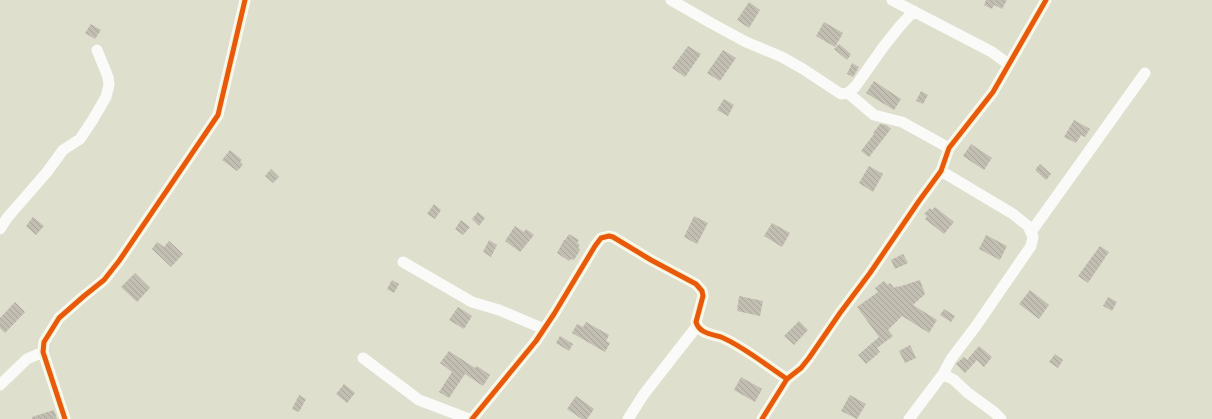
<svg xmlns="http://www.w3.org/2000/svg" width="1212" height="419" font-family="'PT Sans Narrow',sans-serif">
  <defs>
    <pattern id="building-back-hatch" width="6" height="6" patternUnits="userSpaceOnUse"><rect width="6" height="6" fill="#c2bfb2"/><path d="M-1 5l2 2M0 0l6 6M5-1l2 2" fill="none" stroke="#a7a499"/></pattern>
  </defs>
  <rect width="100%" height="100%" fill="#dfdfcd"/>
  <path fill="url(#building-back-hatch)" d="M985 0H1007L1002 9 994 5 992 9 984 5 986 0Z
    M749 2 760 10 749 28 737 20Z
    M824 22 843 33 835 47 816 36Z
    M91 24 101 30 95 39 85 33Z
    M839 44 851 54 847 60 834 49Z
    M688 46 701 54 685 77 672 68Z
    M723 50 736 58 720 81 707 73Z
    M852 63 859 67 853 77 847 74Z
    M874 81 901 99 894 110 866 93Z
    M921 91 928 95 923 104 916 101Z
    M724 99 734 105 728 116 717 110Z
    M1074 120 1090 129 1085 137 1081 135 1076 143 1064 137Z
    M880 124 886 125 891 129 869 157 861 151 874 134 873 133Z
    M971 144 992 158 984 170 963 156Z
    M230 150 242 160 240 162 243 165 237 171 222 160Z
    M1040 164 1051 174 1046 180 1035 170Z
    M869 166 883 174 873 192 859 183Z
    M271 169 279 177 273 183 265 176Z
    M434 204 441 210 435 219 427 214Z
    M935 207 954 222 944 234 925 219 927 216 924 214 930 208 932 210Z
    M478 212 485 218 479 226 472 219Z
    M694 216 708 223 697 244 684 237Z
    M33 217 44 226 36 235 26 226Z
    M461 220 470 227 463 235 455 229Z
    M772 223 790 233 782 247 764 236Z
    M515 226 524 232 526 229 534 235 520 252 505 241Z
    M569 234 579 240 577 243 580 245 578 248 580 250 574 260 571 259 569 261 557 253 564 240H565Z
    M986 235 1007 246 1000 260 979 249Z
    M489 240 497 245 491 257 483 252Z
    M169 241 183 254 171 267 152 249 157 242 164 247Z
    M1100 246 1109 252 1088 283 1078 276Z
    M903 254 908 263 895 269 891 260Z
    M135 273 150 288 137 302 121 287Z
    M392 280 399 284 394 293 387 289Z
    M920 280 925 294 913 305 937 320 929 333 902 316 888 330 893 336 877 348 880 352 866 364 858 355 879 337 857 307 878 292 875 288 884 281 888 285 890 283 894 288 897 286 898 287Z
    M1030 290 1049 305 1039 319 1019 304Z
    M739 296 763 301 760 316 737 311Z
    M1108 297 1117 302 1112 311 1103 306Z
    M15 302 25 312 5 333 0 328V318Z
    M458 307 472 316 464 329 449 320Z
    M944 309 955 316 951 322 940 315Z
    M799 321 808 330 794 345 784 336Z
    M586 322 609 335 606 341 610 343 605 352 572 333 577 324 583 327Z
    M560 336 573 344 569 351 556 343Z
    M910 345 916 358 905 363 899 351Z
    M979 346 992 357 984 367 977 360 965 373 956 364 964 357 967 360Z
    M449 351 475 368 477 366 490 375 483 386 465 374 449 398 439 392 452 372 440 363Z
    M1055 354 1063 360 1058 368 1049 362Z
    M741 377 762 389 755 402 734 390Z
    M344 384 355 393 347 403 336 394Z
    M299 395 306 399 299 412 292 409Z
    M850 395 866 404 857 419 841 411Z
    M576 396 594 409 587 419H582L567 409Z
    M54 410 57 419H32V417Z"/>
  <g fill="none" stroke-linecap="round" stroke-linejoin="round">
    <path stroke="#fafaf8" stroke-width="11" d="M671 0 711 23 746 42 782 57 803 69 841 94 848 93 855 87 884 46 900 26 914 11
      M892 0 992 52 1008 64
      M848 93 874 115 902 122 949 148
      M0 229 7 218 47 172 63 150 80 139 92 121 106 97 109 85 108 77 97 50
      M1031 232 1145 73
      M403 262 472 302 499 310 544 329
      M363 358 419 400 469 419
      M943 374 954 380 968 393 994 412 1001 419
      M0 385 27 359 43 352
      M65 419 43 352 44 342 59 318 84 296 104 280 119 261 218 115 245 0
      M472 419 536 341 554 314 595 246 601 238 609 236 613 237 651 260 696 284 702 291 703 296 696 322C699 333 711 334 721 337 743 346 767 366 787 379
      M628 419 644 394 697 326
      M762 419 787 379 801 368 809 358 840 313 870 273 919 201 941 171 949 148 993 92 1046 0
      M909 419 943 374 951 359 976 326 1031 246 1033 237 1028 226 1013 214 941 171"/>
    <g stroke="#f4f3d2" stroke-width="8">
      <path id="cycleway" d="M65 419 43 352 44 342 59 318 84 296 104 280 119 261 218 115 245 0
        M472 419 536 341 554 314 595 246 601 238 609 236 613 237 651 260 696 284 702 291 703 296 696 322C699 333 711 334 721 337 743 346 767 366 787 379
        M762 419 787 379 801 368 809 358 840 313 870 273 919 201 941 171 949 148 993 92 1046 0"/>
    </g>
    <use href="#cycleway" stroke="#e8590c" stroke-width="5"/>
  </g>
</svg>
